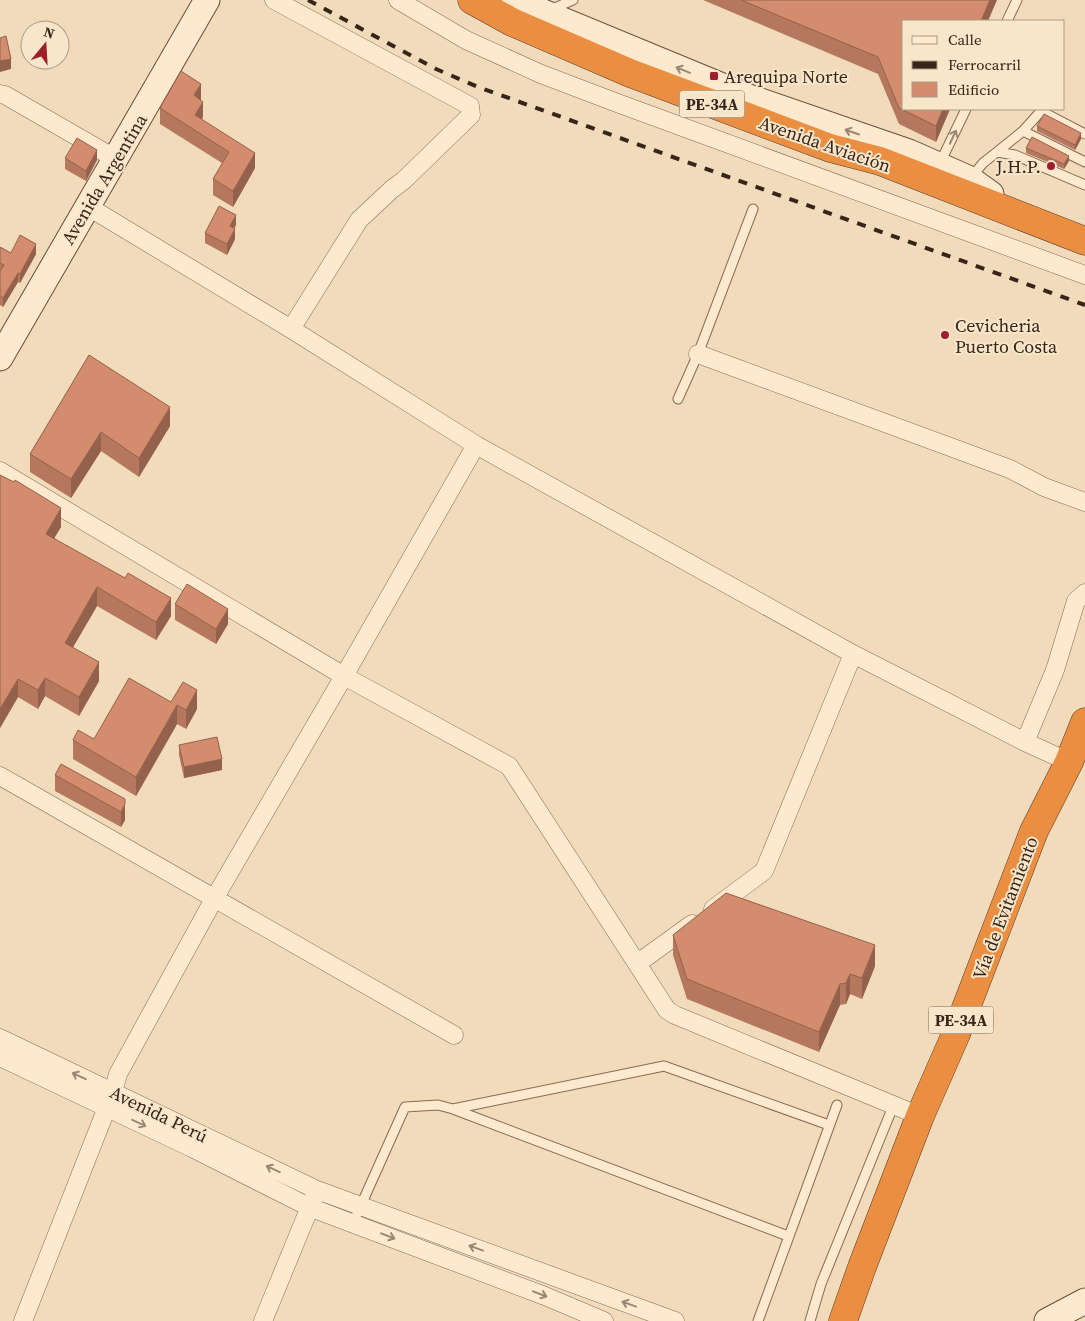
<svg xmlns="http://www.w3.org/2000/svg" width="1085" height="1321" font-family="'Source Serif 4',serif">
  <rect width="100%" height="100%" fill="#f1dbba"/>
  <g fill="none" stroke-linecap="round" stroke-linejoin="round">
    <g stroke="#896a53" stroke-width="11">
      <path id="lane" d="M550 8 557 7 573 0
        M1007 21 1017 0
        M1023 131 1041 111 1085 134
        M997 152 1023 131 1085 162
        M940 163 966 109
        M970 179 983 163 997 152 1015 155 1085 185
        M678 399 698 354 753 209
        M453 1109 788 1236
        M353 1223 405 1107 438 1105 453 1109 664 1066 829 1125
        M758 1321 837 1105
        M810 1321 821 1284 894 1104"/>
    </g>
    <g stroke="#896a53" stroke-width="19">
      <path id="street" d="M274 0 470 106 471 115 403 181 392 189 359 220 291 329
        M398 0 466 40 541 74 620 104 1085 275
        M0 94 5 95 116 159
        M87 206 291 329 476 445 853 654 1025 742 1069 762
        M698 354 1010 469 1044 487 1085 502
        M0 471 344 676 509 766 667 1010 675 1015 920 1116
        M1025 742 1055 670 1076 601 1085 593
        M0 776 454 1035
        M713 909 764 871 853 654
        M638 963 692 924
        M0 1038 317 1190 675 1321
        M0 1057 192 1148 309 1207 545 1296 604 1321
        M23 1321 113 1092 118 1074 214 899 344 676 476 445
        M263 1321 314 1197"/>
    </g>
    <g stroke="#6b4b37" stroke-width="27">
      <path id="secondary" d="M514 0 749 97 909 152 970 179 991 194
        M0 358 207 0
        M1047 1321 1085 1301"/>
    </g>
    <g stroke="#563929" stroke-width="29">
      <path id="highway" d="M472 0 512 22 630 73 830 148 880 161 1085 241
        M843 1321 862 1267 920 1116 956 1034 1034 831 1069 762 1085 722"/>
    </g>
    <use href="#lane" stroke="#fce9ce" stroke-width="9"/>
    <use href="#street" stroke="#fce9ce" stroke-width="18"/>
    <use href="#secondary" stroke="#fce9ce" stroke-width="25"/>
    <use href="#highway" stroke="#ea8e42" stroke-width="28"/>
    <path stroke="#37251a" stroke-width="4" stroke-dasharray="9 9" stroke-linecap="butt" d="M308 0 436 69 478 87 1085 305"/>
  </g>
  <path fill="#b5785e" d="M703 0H997L904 109H950L936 142 899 124 878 74Z
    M201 99 203 117 202 119 255 168 233 207 213 195V179L222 163 160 124V108Z
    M1037 126 1081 139 1075 150 1037 131Z
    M1026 148 1069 161 1064 169 1026 153Z
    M65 158 97 160 86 181 65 169Z
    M236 225 234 228 235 239 227 255 205 243V233Z
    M0 247 11 253 36 254 20 283 18 282 3 307 0 305Z
    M89 355 170 426 139 477 101 451 71 498 30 472V454Z
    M0 475 61 527 54 538 171 616 156 640 97 606 73 647 99 681 79 716 45 696 38 709 18 697 0 728Z
    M175 604 228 624 216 644 175 620Z
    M171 702 197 709 186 729 177 724 136 796 73 759V740L94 739Z
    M179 745 222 770 184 778 179 755Z
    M55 775 125 799V820L121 827 55 791Z
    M673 935 875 966 862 999 850 994 846 1004 840 1005 819 1052 687 999 673 955Z"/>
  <path fill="#94624c" d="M990 0H997L988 21H981Z
    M11 59V69L0 72V61Z
    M201 84V99L194 111V95Z
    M203 102V117L195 130V115Z
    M943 109H950L936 142V126Z
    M1081 133V139L1075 150V145Z
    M97 150V160L86 181V171Z
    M255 153V168L233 207V191Z
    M1069 156V161L1064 169V164Z
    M236 215V225L230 237V226Z
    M235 229V239L227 255V244Z
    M36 244V254L20 283V274Z
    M18 273V282L3 307V298Z
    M170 407V426L139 477V458Z
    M101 432V451L71 498V479Z
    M61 508V527L46 552V534Z
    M97 587V606L65 661V643Z
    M171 598V616L156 640V622Z
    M228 609V624L216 644V629Z
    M99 662V681L79 716V697Z
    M45 678V696L38 709V690Z
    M18 679V697L0 728V709Z
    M197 690V709L186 729V710Z
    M177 705V724L136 796V777Z
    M222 759V770L184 778V767Z
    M125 804V820L121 827V812Z
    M875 945V966L862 999V978Z
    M850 974V994L846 1004V983Z
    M840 984V1005L819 1052V1032Z"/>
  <path fill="#d38c6d" stroke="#94624c" d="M741 0H990L981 21H904V109H943L936 126 899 108 878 57Z
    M6 36 11 59 0 61V38Z
    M181 71 201 84 194 95 203 102 195 115 255 153 233 191 213 179 229 152 160 108Z
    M1044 114 1081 133 1075 145 1037 126Z
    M1032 137 1069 156 1064 164 1026 148Z
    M77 138 97 150 86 171 65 158Z
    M219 206 236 215 230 226 235 229 227 244 205 233Z
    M20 235 36 244 20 274 18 273 3 298 0 296V271L4 265 0 263V247L11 253Z
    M89 355 170 407 139 458 101 432 71 479 30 454Z
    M0 475 14 482 15 480 61 508 46 534 125 578 128 573 171 598 156 622 97 587 65 643 99 662 79 697 45 678 38 690 18 679 0 709Z
    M187 584 228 609 216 629 175 604Z
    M129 678 171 702 183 682 197 690 186 710 177 705 136 777 73 740 78 730 94 739Z
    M217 737 222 759 184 767 179 745Z
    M61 764 125 799V804L121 812 55 775Z
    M726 893 875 945 862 978 850 974 846 983 840 984 819 1032 687 979 673 935Z"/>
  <defs><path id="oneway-shaft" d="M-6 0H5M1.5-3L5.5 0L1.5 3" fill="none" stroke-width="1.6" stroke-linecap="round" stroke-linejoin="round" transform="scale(1.25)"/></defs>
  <g stroke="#9a8774">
    <use href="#oneway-shaft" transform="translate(683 70) rotate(-158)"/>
    <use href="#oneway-shaft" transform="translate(852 132) rotate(-161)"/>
    <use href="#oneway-shaft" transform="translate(953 137) rotate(-65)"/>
    <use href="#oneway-shaft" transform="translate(79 1076) rotate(-155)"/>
    <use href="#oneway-shaft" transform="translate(139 1123) rotate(25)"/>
    <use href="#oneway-shaft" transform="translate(273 1169) rotate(-155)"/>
    <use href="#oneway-shaft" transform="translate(388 1236) rotate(21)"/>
    <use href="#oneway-shaft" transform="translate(476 1248) rotate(-160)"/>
    <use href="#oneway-shaft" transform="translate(540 1294) rotate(21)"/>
    <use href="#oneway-shaft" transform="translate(629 1304) rotate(-160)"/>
  </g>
  <g fill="#9d1f2d" stroke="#f8e6ca" stroke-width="2">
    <rect x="709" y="71" width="10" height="10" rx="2.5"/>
    <circle cx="1051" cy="166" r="5"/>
    <circle cx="945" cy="335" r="5"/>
  </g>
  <g text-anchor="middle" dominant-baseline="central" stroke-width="4" stroke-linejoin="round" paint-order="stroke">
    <g fill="#f8e6ca" stroke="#715f4f" stroke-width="1">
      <rect x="679.5" y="90.5" width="65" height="27" rx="4"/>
      <rect x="928.5" y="1006.5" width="65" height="27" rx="4"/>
    </g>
    <g font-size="16" font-weight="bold" fill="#37251a">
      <text x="712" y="104">PE-34A</text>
      <text x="961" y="1020">PE-34A</text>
    </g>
    <g font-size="18" fill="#37251a" stroke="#f8e6ca" text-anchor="start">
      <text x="724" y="76">Arequipa Norte</text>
      <text x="1041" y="166" text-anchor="end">J.H.P.</text>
      <text x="955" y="325">Cevicheria<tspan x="955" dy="21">Puerto Costa</tspan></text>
    </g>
    <g font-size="18" fill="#37251a" stroke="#f8e6ca">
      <text transform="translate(825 144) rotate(19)">Avenida Aviación</text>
      <text transform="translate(104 179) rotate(-59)">Avenida Argentina</text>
      <text transform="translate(1005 908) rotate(-69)">Vía de Evitamiento</text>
      <text transform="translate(159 1114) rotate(26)">Avenida Perú</text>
    </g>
  </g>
  <rect x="902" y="20" width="162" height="90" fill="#f8e6ca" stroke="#ab9984"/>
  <rect x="912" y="36" width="25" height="8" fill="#fce9ce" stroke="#ab9984"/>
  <text x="948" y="45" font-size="15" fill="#37251a">Calle</text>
  <rect x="912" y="61" width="25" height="8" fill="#37251a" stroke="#ab9984"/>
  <text x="948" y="70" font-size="15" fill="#37251a">Ferrocarril</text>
  <rect x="912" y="82" width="25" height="15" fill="#d38c6d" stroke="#ab9984"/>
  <text x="948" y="95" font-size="15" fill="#37251a">Edificio</text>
  <g transform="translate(45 45) rotate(18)"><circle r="24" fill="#f8e6ca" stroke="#ab9984"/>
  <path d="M0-4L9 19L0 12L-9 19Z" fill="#9d1f2d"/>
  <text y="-8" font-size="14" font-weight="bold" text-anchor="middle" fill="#37251a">N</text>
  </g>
</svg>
